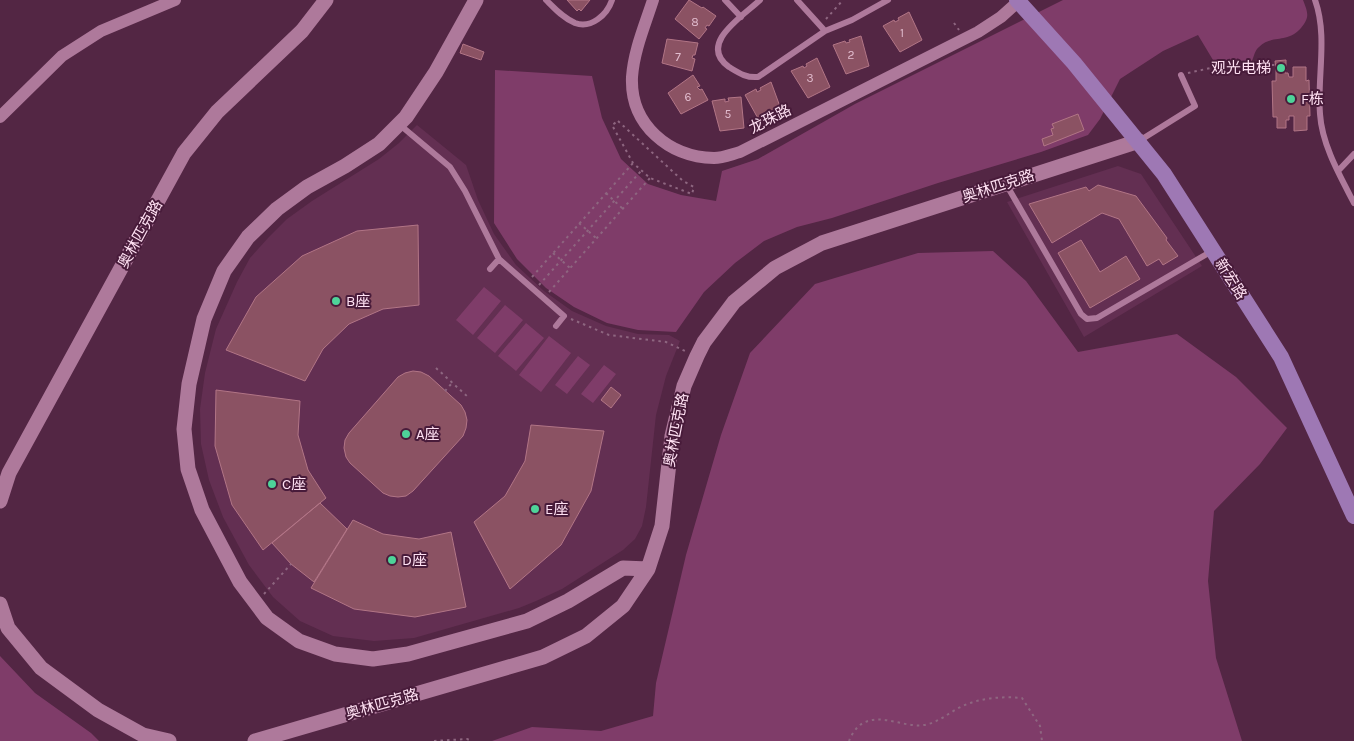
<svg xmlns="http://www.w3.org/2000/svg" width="1354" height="741" font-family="Karla,'Noto Sans SC',sans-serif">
  <rect width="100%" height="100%" fill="#532644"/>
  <path fill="#632f52" d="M417 125 466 165 478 200 494 234 516 265 544 291 572 311 606 326 638 334 669 335 680 341 666 376 656 415 646 507 642 526 635 539 623 550 562 589 536 601 519 608 414 638 374 641 333 636 300 621 273 597 249 565 223 517 209 480 201 444 200 409 205 373 216 329 237 282 250 258 268 238 287 219 312 201 379 159 399 143Z
    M1118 166 1141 174 1202 266 1084 337 1007 202Z"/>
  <path fill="#7f3c69" d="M1063 0H1303C1308 13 1310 17 1301 28 1287 44 1272 34 1259 47 1255 50 1254 56 1252 61L1213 60 1198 35 1163 51 1120 79 1100 119 1088 135 1041 152 938 183 832 218 797 227 764 241 735 263 704 292 676 332 638 330 607 323 574 307 546 288 517 259 494 223 495 70 592 76 602 118 621 159 648 184 681 195 716 201 722 171 758 159 855 104Z
    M993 251 1026 281 1078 352 1177 334 1236 377 1287 428 1260 464 1214 511 1208 581 1216 658 1242 741H492L532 727 601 731 653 716 656 683 686 555 721 435 750 353 815 284 918 253Z
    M484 287 501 301 473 335 456 320Z
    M505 305 523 320 495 353 477 338Z
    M526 323 544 338 516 371 498 356Z
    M549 336 571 353 541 392 519 375Z
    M578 356 590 365 567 394 555 385Z
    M604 365 616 374 593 403 581 394Z
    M0 656 35 693 91 733 99 741H0Z"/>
  <path fill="#8b5263" stroke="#b27586" d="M567 0H590L581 11 579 9 577 11Z
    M689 0 702 8 703 7 716 16 709 26 707 25 705 28 707 29 699 39 675 19Z
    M909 12 922 40 900 52 883 26 894 20 895 22 899 20 898 18Z
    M861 36 869 66 846 74 833 45 845 41 846 43 850 42 849 40Z
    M667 39 698 43 695 55H693L692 58 695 59 692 71 662 63Z
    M463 44 484 52 481 60 460 53Z
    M817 58 830 87 808 98 791 71 803 66 804 68 807 66 806 64Z
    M1286 60V70H1276L1275 61Z
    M1293 67H1306V81L1309 80 1310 116H1307V130L1294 131V116H1289V120H1286V128H1277V117H1273L1272 81H1276V70H1285V73H1288L1289 77H1293Z
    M693 75 700 86 697 87 700 90 702 89 708 100 681 114 668 93Z
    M771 82 782 112 760 122 745 95 756 89 757 92 761 90 760 88Z
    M741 97 744 128 720 131 712 101 725 99V102L729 101 728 98Z
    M1078 114 1084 130 1044 146 1042 139 1053 135 1051 129 1054 128 1052 124Z
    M1098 185 1136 196 1167 238 1166 240 1178 256 1163 265 1159 259 1147 266 1119 219 1102 213 1052 243 1029 204 1086 187 1089 191Z
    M418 225 419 305 383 309 349 324 323 349 305 381 226 350 256 297 302 256 357 231Z
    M1081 240 1100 272 1126 256 1140 279 1090 308 1058 253Z
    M413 371 421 372 429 376 461 405 465 412 467 420 466 428 463 436 413 491 406 496 398 497 390 496 383 493 350 463 346 457 344 448 345 440 349 433 398 377 405 373Z
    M611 387 621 395 611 408 601 400Z
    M216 390 300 401 298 435 308 470 326 498 263 550 232 505 215 446Z
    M531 425 604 431 591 491 561 545 510 589 474 522 505 496 525 461Z
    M320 503 347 529 314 582 291 564 272 543Z
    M353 520 383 534 419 539 451 532 466 607 415 617 354 609 311 588Z"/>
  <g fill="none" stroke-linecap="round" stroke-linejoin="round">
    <path stroke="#8e6680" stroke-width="2" stroke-dasharray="2.5 4" stroke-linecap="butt" d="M826 19 843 0
      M954 23 959 30
      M1188 73 1215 67 1275 65
      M618 121 683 181 694 187 692 194 650 178 633 163 612 125Z
      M606 193 623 209
      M579 223 596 238
      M553 253 570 268
      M532 277 633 163
      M539 285 641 171
      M549 292 650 178
      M571 319 609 335 666 342 685 351
      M436 368 468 397
      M445 391 452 383
      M264 594 291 564
      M434 741 467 739 472 741
      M849 741C851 735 857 726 863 723 883 713 904 728 924 725 936 723 945 716 955 710 975 698 1000 696 1022 698L1040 726 1042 741"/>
    <path stroke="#ae799b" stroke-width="6" d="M546 0C554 8 563 18 575 23 591 29 607 15 612 0
      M725 0 741 17
      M760 0C743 16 697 44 729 67 739 73 746 78 758 77L825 31
      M797 0 825 31 852 20 888 0
      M1315 0C1328 36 1317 77 1320 114 1322 145 1340 176 1354 203
      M400 125 450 167 465 191 499 259 564 316 556 326
      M1139 141 1195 106 1181 75
      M1338 171 1354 154
      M1006 184 1081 314 1087 319 1097 318 1212 251
      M490 269 499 259"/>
    <path stroke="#ae799b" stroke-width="12" d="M653 0C645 25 634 50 632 77 630 125 669 157 714 158 723 158 732 154 740 152L978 32 1001 17 1020 0
      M0 117 62 56 101 31 175 0"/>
    <path stroke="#ae799b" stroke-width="15" d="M476 0 436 72 406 117 379 144 345 166 307 187 277 209 248 237 224 271 204 319 189 384 184 429 188 469 202 510 240 582 267 618 299 641 335 654 373 659 408 654 527 621 568 601 623 568 648 569
      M0 501 9 473 184 153 217 112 302 31 326 0
      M0 604 8 628 41 668 98 710 143 735 169 741
      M255 741 543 657 586 636 623 606 648 569 662 526 672 436 684 386 697 356 704 342 734 302 775 268 822 243 1139 141"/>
    <path stroke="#9e78b4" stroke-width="16" d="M1017 0 1074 63 1164 174 1281 357 1354 516"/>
  </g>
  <g fill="#4ed399" stroke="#481b3a" stroke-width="2">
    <circle cx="1281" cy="68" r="5"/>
    <circle cx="1291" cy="99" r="5"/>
    <circle cx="336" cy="301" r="5"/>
    <circle cx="406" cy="434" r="5"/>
    <circle cx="272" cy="484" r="5"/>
    <circle cx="535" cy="509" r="5"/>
    <circle cx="392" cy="560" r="5"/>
  </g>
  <g text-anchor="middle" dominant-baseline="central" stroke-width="4" stroke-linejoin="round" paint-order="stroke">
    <g font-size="12" fill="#e2bdcf">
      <text x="695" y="22">8</text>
      <text x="902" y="33">1</text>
      <text x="851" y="55">2</text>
      <text x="678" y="57">7</text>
      <text x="810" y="78">3</text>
      <text x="688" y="97">6</text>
      <text x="728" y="114">5</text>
    </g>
    <g font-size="15" fill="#ffe1f3" stroke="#481b3a" text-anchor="start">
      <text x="1271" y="68" text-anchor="end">观光电梯</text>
      <text x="1301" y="99">F栋</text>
      <text x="346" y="301">B座</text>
      <text x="416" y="434">A座</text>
      <text x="282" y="484">C座</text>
      <text x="545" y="509">E座</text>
      <text x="402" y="560">D座</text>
    </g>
    <g font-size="15" fill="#ffe1f3" stroke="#481b3a">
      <text transform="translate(770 119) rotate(-27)">龙珠路</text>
      <text transform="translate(998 186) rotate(-18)">奥林匹克路</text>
      <text transform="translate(140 234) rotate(-61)">奥林匹克路</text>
      <text transform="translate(1231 279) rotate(58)">新宏路</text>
      <text transform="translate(676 430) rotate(-79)">奥林匹克路</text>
      <text transform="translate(382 704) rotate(-16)">奥林匹克路</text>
    </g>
  </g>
</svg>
